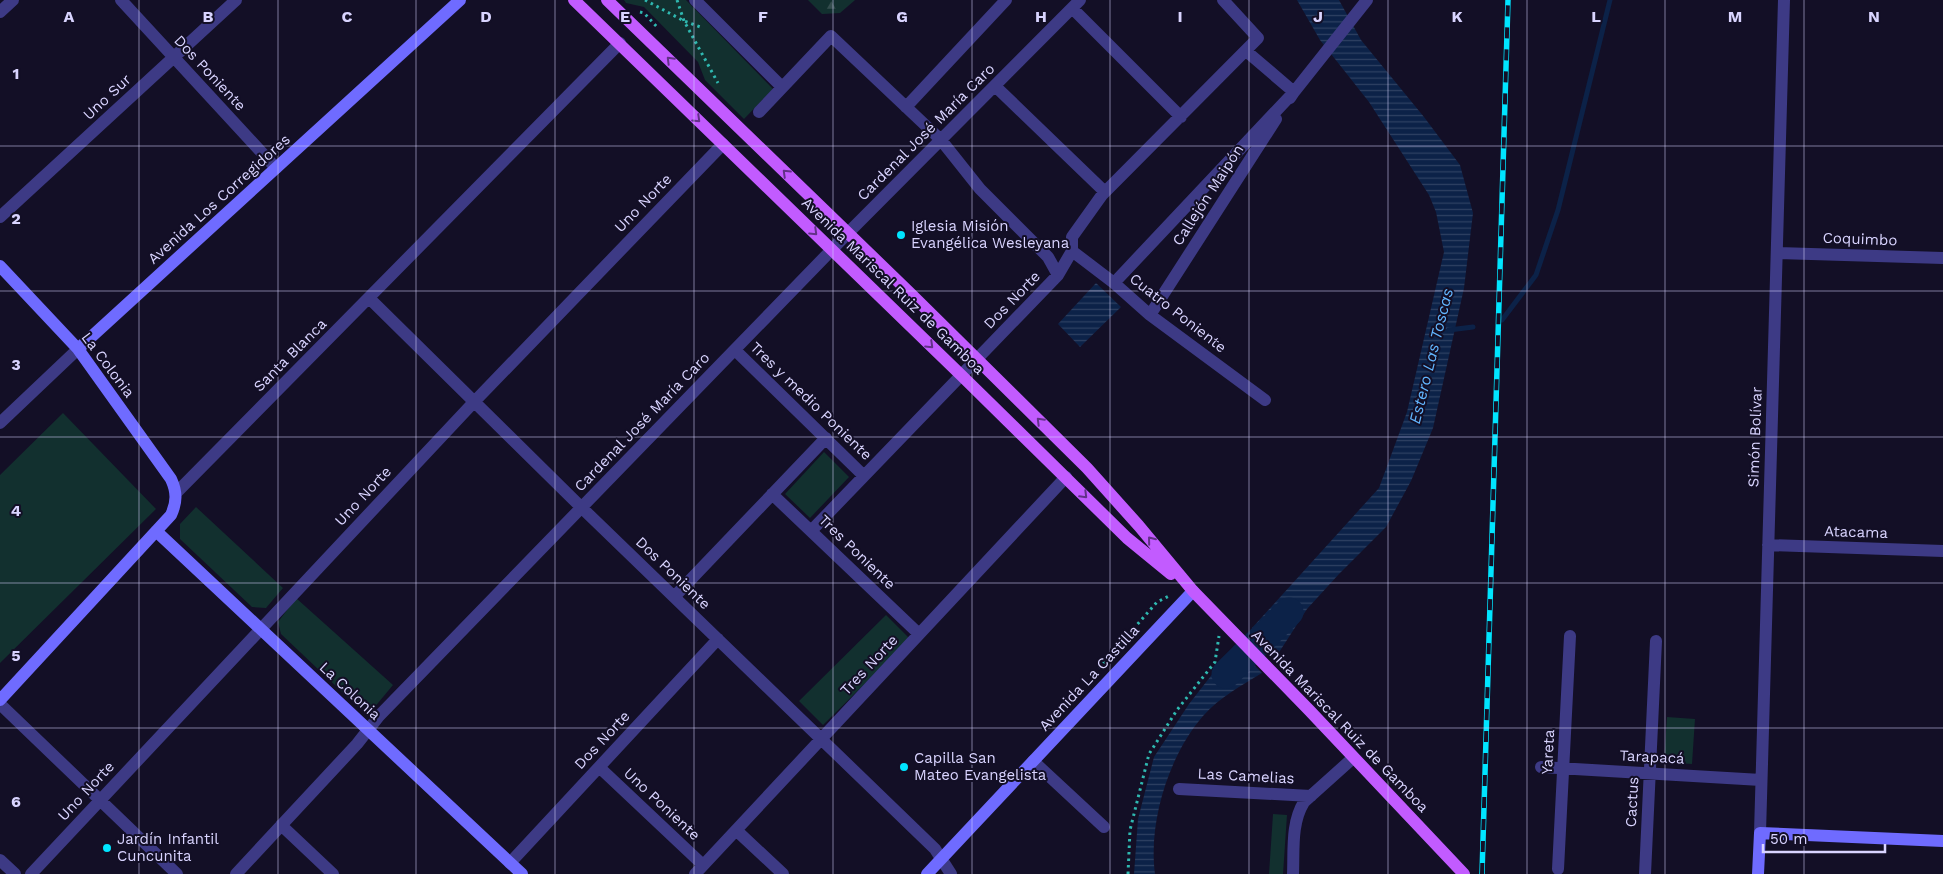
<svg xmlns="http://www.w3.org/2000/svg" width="1943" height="874" font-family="'Work Sans',sans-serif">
  <defs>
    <pattern id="forest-firs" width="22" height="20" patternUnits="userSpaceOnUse" patternTransform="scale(1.25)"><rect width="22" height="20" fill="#12302f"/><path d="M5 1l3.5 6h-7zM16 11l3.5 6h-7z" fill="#344d4e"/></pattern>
    <pattern id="water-rules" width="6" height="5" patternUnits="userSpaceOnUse" patternTransform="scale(1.25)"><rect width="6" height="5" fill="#0c2248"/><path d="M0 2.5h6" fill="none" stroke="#2f4163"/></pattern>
  </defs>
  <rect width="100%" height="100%" fill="#130f26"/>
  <path fill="#12302f" d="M624 0H686L773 89 744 119 705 80 698 62 644 7 626 3Z
    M63 413 156 509 0 663V475Z
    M824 452 849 477 810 518 785 494Z
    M196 507 283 588 266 608 252 607 180 539V524Z
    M296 598 393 685 373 709 358 707 281 634 278 622Z
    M886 615 910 639 823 725 799 701Z
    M1667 717 1695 719 1692 764 1664 762Z
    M1273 814 1287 815 1283 874H1269Z"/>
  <path fill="url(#forest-firs)" d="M808 0H855L840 13 822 14Z"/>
  <path fill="url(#water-rules)" d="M1297 0H1339L1361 40 1424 117 1460 165 1473 213 1464 288 1433 428 1411 481 1386 527 1339 574 1307 609 1276 657 1252 628 1379 488 1407 412 1444 252 1436 212 1429 195 1369 102 1320 40Z
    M1096 283 1121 307 1080 347 1058 324Z
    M1235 645 1262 673C1241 686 1220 697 1203 716 1169 755 1148 822 1155 874H1134L1138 819 1154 757 1189 704Z"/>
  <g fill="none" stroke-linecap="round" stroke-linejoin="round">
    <path stroke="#0c2248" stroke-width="5" d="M1502 320 1536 275 1558 210 1610 0
      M1449 330 1473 327"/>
    <path stroke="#0c2248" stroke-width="29" d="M1226 674 1289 612"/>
    <path stroke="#2fb8b0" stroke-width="3" stroke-dasharray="2.5 4" stroke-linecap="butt" d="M645 0 684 21 703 28
      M677 0 684 21 718 83
      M640 12 644 13 657 27
      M1099 668 1157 602 1169 596
      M1128 874 1130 830 1149 754 1177 710 1215 662 1219 636"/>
    <path stroke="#3d3a85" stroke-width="12" d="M121 0 276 168
      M695 0 782 87
      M1072 8 1181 117
      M0 12 13 0
      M1246 51 1294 92 1290 98
      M995 86 1105 192
      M906 107 1006 0
      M759 112 831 36 941 140 980 189 1048 257 1058 275
      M0 217 236 0
      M1072 251 1114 283 1150 315 1265 400
      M1777 253 1943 258
      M1114 283 1294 92 1367 0
      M369 298 582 508 935 849 951 874
      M1150 315 1276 119
      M735 350 864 476
      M0 423 78 349
      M176 493 620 43
      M772 494 919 634
      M811 531 1058 275 1072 251V237L1102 195 1258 38 1223 0
      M1768 545 1943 551
      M674 597 826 438
      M0 704 177 874
      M1033 761 1104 827
      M599 767 703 865
      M1541 767 1761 780
      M1179 789 1311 796
      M281 825 333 874
      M736 830 783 874
      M1760 833 1784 0
      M0 860 15 874
      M510 863 718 639
      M1558 869 1570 636
      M31 874 474 402 723 144
      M236 874 357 744 379 716 848 233 1080 0
      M695 874 1066 477
      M1293 874C1294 850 1291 823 1304 802L1353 758
      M1645 874 1656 641"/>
    <path stroke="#6f6bff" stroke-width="12" d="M0 266 78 349 171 479C177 492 177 502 171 515L0 700
      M78 349 460 0
      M156 531 522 874
      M927 874 1193 591
      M1758 874 1760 833 1943 841"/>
    <path stroke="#c25bff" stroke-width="12" d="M574 0 961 375 1127 538 1171 574
      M607 0 911 294 1087 468 1139 526 1193 591 1309 710 1464 874"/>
    <g stroke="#00e5ff" stroke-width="5.5">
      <path id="rail" d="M1482 874 1508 0"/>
    </g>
    <use href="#rail" stroke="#130f26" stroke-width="4" stroke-dasharray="11" stroke-linecap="butt"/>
  </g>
  <defs><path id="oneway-chevron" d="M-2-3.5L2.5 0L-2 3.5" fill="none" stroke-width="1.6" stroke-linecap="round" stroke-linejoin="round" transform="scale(1.25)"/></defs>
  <g stroke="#623188">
    <use href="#oneway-chevron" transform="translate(670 60) rotate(-135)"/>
    <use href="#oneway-chevron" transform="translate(697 119) rotate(44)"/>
    <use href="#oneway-chevron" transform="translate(786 173) rotate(-136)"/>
    <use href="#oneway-chevron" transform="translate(814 232) rotate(44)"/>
    <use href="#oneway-chevron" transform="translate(930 345) rotate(44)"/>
    <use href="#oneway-chevron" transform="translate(1040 421) rotate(-135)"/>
    <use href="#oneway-chevron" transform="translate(1084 495) rotate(45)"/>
    <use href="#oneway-chevron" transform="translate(1151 540) rotate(-129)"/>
  </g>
  <path fill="none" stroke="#d9d4ff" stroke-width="1" stroke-opacity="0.55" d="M139 0V874M278 0V874M416 0V874M555 0V874M694 0V874M833 0V874M972 0V874M1110 0V874M1249 0V874M1388 0V874M1527 0V874M1665 0V874M1804 0V874M0 146H1943M0 291H1943M0 437H1943M0 583H1943M0 728H1943"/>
  <g fill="#00e5ff" stroke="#130f26" stroke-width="2">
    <circle cx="901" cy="235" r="5"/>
    <circle cx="904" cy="767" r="5"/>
    <circle cx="107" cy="848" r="5"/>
  </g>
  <g text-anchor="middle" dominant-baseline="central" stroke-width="4" stroke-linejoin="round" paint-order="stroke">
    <g font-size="15" fill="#d9d4ff" stroke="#130f26">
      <text transform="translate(210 73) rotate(47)">Dos Poniente</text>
      <text transform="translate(107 97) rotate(-43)">Uno Sur</text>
      <text transform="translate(926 132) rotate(-45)">Cardenal José María Caro</text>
      <text transform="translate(1208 195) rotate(-57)">Callejón Maipón</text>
      <text transform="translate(219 199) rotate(-42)">Avenida Los Corregidores</text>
      <text transform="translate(643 203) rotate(-46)">Uno Norte</text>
      <text transform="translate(1860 239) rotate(2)">Coquimbo</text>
      <text transform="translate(893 286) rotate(44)">Avenida Mariscal Ruiz de Gamboa</text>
      <text transform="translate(1012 300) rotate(-46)">Dos Norte</text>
      <text transform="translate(1178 313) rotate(38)">Cuatro Poniente</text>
      <text transform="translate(290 355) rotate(-45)">Santa Blanca</text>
      <text transform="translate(108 365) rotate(53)">La Colonia</text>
      <text transform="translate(811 401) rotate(44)">Tres y medio Poniente</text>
      <text transform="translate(642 422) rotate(-46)">Cardenal José María Caro</text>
      <text transform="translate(1755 437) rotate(-88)">Simón Bolívar</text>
      <text transform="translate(363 496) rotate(-47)">Uno Norte</text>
      <text transform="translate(1856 532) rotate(2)">Atacama</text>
      <text transform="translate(857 552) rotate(44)">Tres Poniente</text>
      <text transform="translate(673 573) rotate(44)">Dos Poniente</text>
      <text transform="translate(869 665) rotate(-47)">Tres Norte</text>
      <text transform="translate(1089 678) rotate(-47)">Avenida La Castilla</text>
      <text transform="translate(350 691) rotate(43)">La Colonia</text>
      <text transform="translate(1340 721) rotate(46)">Avenida Mariscal Ruiz de Gamboa</text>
      <text transform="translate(602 740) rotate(-47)">Dos Norte</text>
      <text transform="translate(1548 752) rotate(-87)">Yareta</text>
      <text transform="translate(1652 757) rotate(3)">Tarapacá</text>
      <text transform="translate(1246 776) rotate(3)">Las Camelias</text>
      <text transform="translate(86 791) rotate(-47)">Uno Norte</text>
      <text transform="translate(1632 802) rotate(-87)">Cactus</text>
      <text transform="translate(662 804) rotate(43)">Uno Poniente</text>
    </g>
    <g font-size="15" fill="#d9d4ff" stroke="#130f26" text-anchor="start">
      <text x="911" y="226">Iglesia Misión<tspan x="911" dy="17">Evangélica Wesleyana</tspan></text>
      <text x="914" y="758">Capilla San<tspan x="914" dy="17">Mateo Evangelista</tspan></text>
      <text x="117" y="839">Jardín Infantil<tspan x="117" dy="17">Cuncunita</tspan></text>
    </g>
    <g font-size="16" font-style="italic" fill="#62b6ff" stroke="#130f26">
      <text transform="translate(1431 356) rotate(-76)">Estero Las Toscas</text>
    </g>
  </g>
  <g font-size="16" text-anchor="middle" font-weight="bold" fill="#d9d4ff" stroke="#130f26" stroke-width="4" stroke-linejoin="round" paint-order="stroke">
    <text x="69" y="22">A</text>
    <text x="208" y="22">B</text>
    <text x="347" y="22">C</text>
    <text x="486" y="22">D</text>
    <text x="625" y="22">E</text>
    <text x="763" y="22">F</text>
    <text x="902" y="22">G</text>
    <text x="1041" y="22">H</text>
    <text x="1180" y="22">I</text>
    <text x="1318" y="22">J</text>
    <text x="1457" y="22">K</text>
    <text x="1596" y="22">L</text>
    <text x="1735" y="22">M</text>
    <text x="1874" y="22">N</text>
    <text x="16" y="79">1</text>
    <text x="16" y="224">2</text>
    <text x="16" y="370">3</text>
    <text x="16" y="516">4</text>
    <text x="16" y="661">5</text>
    <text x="16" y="807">6</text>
  </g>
  <path d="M1763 844v8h122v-8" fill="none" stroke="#d9d4ff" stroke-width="2.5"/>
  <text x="1770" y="844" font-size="15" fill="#d9d4ff" stroke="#130f26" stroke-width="4" paint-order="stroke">50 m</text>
</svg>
